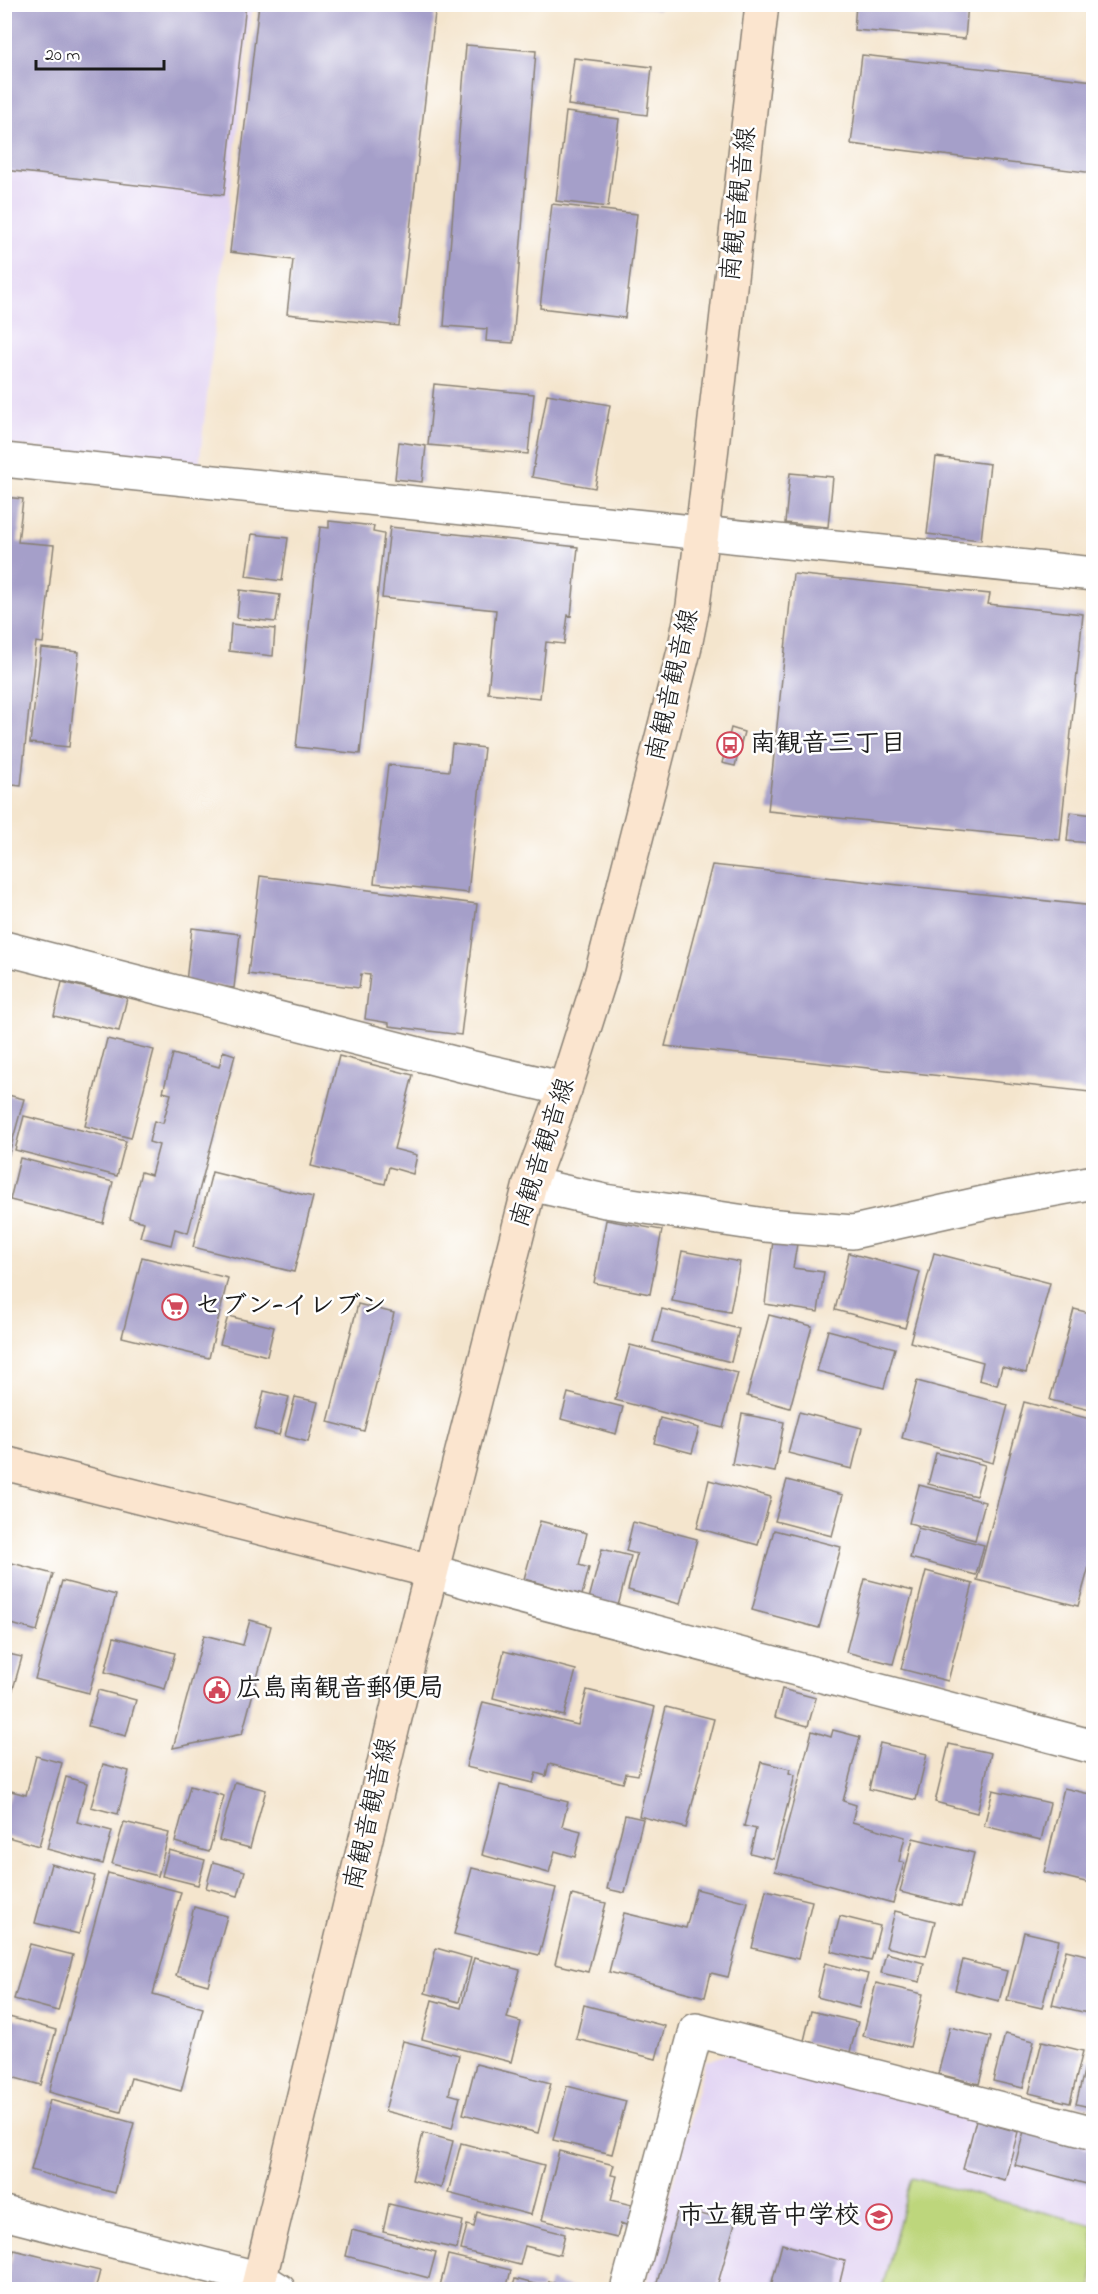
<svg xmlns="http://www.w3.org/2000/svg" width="1098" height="2294" font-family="'Indie Flower','Klee One',sans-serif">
  <rect width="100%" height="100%" fill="#fff"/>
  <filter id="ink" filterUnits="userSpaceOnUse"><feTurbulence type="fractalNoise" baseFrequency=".0167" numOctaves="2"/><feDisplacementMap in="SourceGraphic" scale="12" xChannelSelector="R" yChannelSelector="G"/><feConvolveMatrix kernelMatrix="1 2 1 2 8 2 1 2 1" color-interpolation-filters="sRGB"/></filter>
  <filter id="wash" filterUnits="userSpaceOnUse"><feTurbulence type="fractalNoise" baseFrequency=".008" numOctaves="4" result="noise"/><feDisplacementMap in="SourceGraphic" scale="24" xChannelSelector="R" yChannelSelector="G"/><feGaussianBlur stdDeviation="1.35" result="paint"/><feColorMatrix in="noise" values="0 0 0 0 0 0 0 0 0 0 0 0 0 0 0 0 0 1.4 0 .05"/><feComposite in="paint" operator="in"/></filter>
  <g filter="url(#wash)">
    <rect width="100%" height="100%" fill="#f4e5cd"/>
    <path fill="#e2d4f3" d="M5 5H252L199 466 5 444Z
      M735 2051 1093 2144V2289L645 2290 705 2062Z"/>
    <path fill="#bdd67b" stroke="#6c794c" stroke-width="1.5" d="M911 2178 1093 2225V2289H882Z"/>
    <g id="blocks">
      <path fill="#a59fc9" d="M4 4H246L224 195 4 170Z
        M259 4H436L399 326 287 314 293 260 230 252Z
        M623 4H659V10Z
        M856 4H968L965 39 854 30Z
        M466 45 536 51 513 343 486 341 487 329 444 326Z
        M862 55 1094 81V173L851 144Z
        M574 58 652 67 647 115 568 105Z
        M566 112 619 119 608 207 556 201Z
        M552 204 637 214 625 318 540 308Z
        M434 384 534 394 528 454 428 445Z
        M547 394 610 405 595 488 532 477Z
        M399 442 426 446 422 482 395 479Z
        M936 457 990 464 981 540 927 534Z
        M790 473 833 477 828 527 785 523Z
        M4 497 23 499 18 542 54 545 43 643 36 642 21 786 4 784Z
        M329 521 374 526 373 532 384 534 360 754 296 747 320 527 329 528Z
        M390 527 578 547 571 616 568 615 564 644 546 642 540 698 488 693 496 610 382 598Z
        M252 534 288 538 282 581 246 576Z
        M793 574 990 594 988 604 1083 614 1060 840 768 811Z
        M240 590 280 595 276 622 237 618Z
        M231 624 275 629 273 656 229 651Z
        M41 648 79 652 69 747 30 743Z
        M731 728 744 732 735 766 722 763Z
        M452 744 484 748 468 893 374 883 388 765 449 771Z
        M1070 812 1093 815 1091 843 1067 841Z
        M712 865 1094 906V1059L1090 1092 665 1046Z
        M260 876 477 904 461 1035 389 1026V1023L365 1019 370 975 361 974 359 988 248 974Z
        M192 928 240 934 234 988 186 982Z
        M62 982 127 998 119 1031 54 1016Z
        M107 1039 154 1050 131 1138 85 1126Z
        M223 1051 235 1055 188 1233 175 1229 171 1245 140 1237 144 1222 129 1218 141 1172 151 1175 159 1145 149 1142 154 1121 163 1123 171 1094 163 1092 173 1054 219 1067Z
        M339 1056 413 1075 394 1149 417 1155 413 1174 389 1167 385 1184 311 1166Z
        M4 1094 24 1099 5 1168H4Z
        M24 1116 126 1141 117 1176 15 1150Z
        M20 1158 113 1182 103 1223 10 1200Z
        M212 1172 313 1197 294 1272 193 1247Z
        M606 1220 662 1230 650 1294 594 1283Z
        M773 1241 797 1244 793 1268 824 1272 818 1312 765 1304Z
        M682 1251 740 1262 730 1312 672 1301Z
        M849 1253 920 1272 905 1328 835 1310Z
        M934 1253 1050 1283 1026 1373 1002 1367 997 1385 979 1380 983 1362 910 1342Z
        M142 1257 228 1278 209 1358 122 1337Z
        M358 1304 394 1313 364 1431 328 1422Z
        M662 1309 739 1329 731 1362 653 1342Z
        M1074 1309 1094 1314V1411L1050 1400Z
        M769 1315 812 1326 790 1408 747 1396Z
        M228 1316 274 1327 267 1356 220 1344Z
        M828 1330 895 1348 884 1388 817 1371Z
        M630 1345 738 1373 723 1428 615 1400Z
        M917 1381 1008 1405 993 1463 902 1438Z
        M264 1391 289 1397 279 1435 255 1429Z
        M568 1393 623 1407 616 1434 561 1419Z
        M295 1397 318 1402 308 1442 285 1436Z
        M1024 1402 1094 1420V1549L1078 1606 977 1580Z
        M799 1412 862 1428 852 1469 788 1453Z
        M742 1414 784 1422 775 1472 732 1464Z
        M660 1418 699 1428 692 1453 654 1443Z
        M936 1453 985 1465 976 1496 928 1484Z
        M709 1480 771 1497 758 1545 697 1528Z
        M787 1480 843 1495 832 1536 775 1521Z
        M919 1485 985 1502 975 1540 909 1523Z
        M540 1521 587 1533 579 1565 589 1568 582 1595 524 1579Z
        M633 1522 697 1539 680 1604 628 1590 637 1554 626 1551Z
        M918 1528 984 1545 976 1575 910 1558Z
        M774 1530 841 1547 819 1628 752 1610Z
        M602 1549 631 1556 618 1606 589 1599Z
        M12 1563 53 1574 37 1631 4 1622V1589Z
        M926 1571 973 1584 948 1681 901 1669Z
        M865 1579 913 1591 893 1664 846 1652Z
        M62 1581 116 1595 89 1693 35 1679Z
        M250 1620 271 1626 242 1734 173 1748 204 1635 243 1645Z
        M114 1637 175 1653 165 1689 105 1672Z
        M504 1651 576 1670 564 1716 493 1698Z
        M4 1653 22 1657 8 1707 4 1706Z
        M782 1689 816 1698 808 1726 775 1717Z
        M98 1690 136 1700 126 1736 88 1726Z
        M587 1690 655 1707 638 1775 626 1773 623 1783 549 1764 546 1776 536 1773 533 1783 466 1767 483 1702 578 1725Z
        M666 1707 714 1719 686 1828 639 1816Z
        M833 1730 860 1737 843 1801 856 1805 852 1822 905 1837 899 1861 904 1863 893 1903 775 1871 812 1731 831 1737Z
        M880 1743 927 1754 916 1800 869 1789Z
        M949 1744 991 1753 977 1813 935 1802Z
        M36 1756 62 1763 39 1846 4 1836V1814L11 1791 26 1795Z
        M761 1762 790 1769 789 1773 795 1775 774 1859 750 1853 756 1829 744 1826Z
        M103 1764 129 1771 118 1814 91 1807Z
        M66 1777 87 1783 77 1822 112 1831 103 1864 47 1849Z
        M235 1782 266 1790 250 1848 219 1840Z
        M500 1785 568 1802 562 1826 581 1831 575 1857 555 1851 549 1873 482 1855Z
        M190 1786 224 1796 209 1852 175 1842Z
        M1064 1788 1094 1795V1884L1044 1872Z
        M993 1790 1050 1803 1041 1840 984 1826Z
        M625 1815 643 1819 625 1893 607 1889Z
        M124 1822 169 1833 158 1876 112 1864Z
        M913 1838 974 1853 961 1907 900 1892Z
        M169 1850 205 1860 198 1885 162 1876Z
        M213 1862 245 1871 238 1896 206 1888Z
        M51 1864 95 1876 79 1934 35 1923Z
        M472 1868 556 1888 539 1955 454 1934Z
        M108 1873 181 1892 153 1994 203 2008 181 2091 131 2078 121 2112 49 2092Z
        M696 1889 748 1902 728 1977 711 1973 705 1997 609 1972 624 1913 686 1928Z
        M766 1890 812 1901 798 1959 752 1948Z
        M572 1895 606 1903 588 1972 555 1964Z
        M194 1907 227 1916 208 1985 176 1976Z
        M895 1911 935 1921 926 1956 886 1947Z
        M840 1916 880 1926 871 1961 831 1951Z
        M1024 1932 1059 1940 1042 2008 1007 2000Z
        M30 1944 73 1955 58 2011 14 1999Z
        M436 1948 471 1958 459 2002 425 1993Z
        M1066 1950 1094 1957 1092 2014 1052 2005Z
        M886 1953 924 1963 920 1982 881 1973Z
        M474 1958 520 1970 507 2018 521 2022 511 2062 422 2039 432 2000 461 2008Z
        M963 1960 1007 1971 999 2001 955 1990Z
        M825 1963 868 1974 859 2008 817 1997Z
        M876 1983 923 1994 910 2047 863 2036Z
        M584 2005 665 2026 656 2059 576 2039Z
        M811 2011 858 2022 850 2052 804 2041Z
        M9 2017 56 2030 41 2085 4 2075V2035Z
        M950 2027 991 2037 979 2084 938 2074Z
        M1005 2034 1034 2041 1023 2088 993 2081Z
        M403 2041 459 2055 449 2094 460 2097 452 2128 385 2111Z
        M1042 2041 1083 2051 1070 2103 1029 2093Z
        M1087 2059 1094 2061V2108L1076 2104Z
        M476 2064 551 2083 538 2133 463 2114Z
        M567 2086 626 2101 612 2154 553 2140Z
        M50 2100 134 2123 115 2193 31 2170Z
        M976 2120 1018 2132 1005 2180 963 2169Z
        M1024 2131 1094 2150V2186L1015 2165Z
        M423 2133 453 2141 441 2188 412 2180Z
        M461 2143 544 2165 531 2215 448 2193Z
        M559 2151 614 2165 611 2175 617 2176 611 2200 636 2206 631 2227 621 2223 617 2238 542 2220Z
        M389 2204 463 2221 457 2249 383 2232Z
        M678 2208 735 2223 716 2290H655Z
        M477 2212 565 2234 560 2255 525 2246 520 2265 461 2250 467 2225 474 2227Z
        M352 2230 436 2252 429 2278 346 2256Z
        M782 2244 845 2261 838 2290H770Z
        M14 2250 100 2271 95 2290H4Z
        M448 2255 511 2270 506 2290H439Z
        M515 2279 542 2286 541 2290H512Z
        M549 2281 577 2289V2290H547Z"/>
    </g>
  </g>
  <g filter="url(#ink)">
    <use href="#blocks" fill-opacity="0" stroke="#888074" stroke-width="1.5"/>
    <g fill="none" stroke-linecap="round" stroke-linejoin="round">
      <g stroke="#888074" stroke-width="36">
        <path id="street" d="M4 460 1094 574
          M4 948 469 1067 565 1089
          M530 1184 605 1201 765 1225 853 1232 996 1200 1094 1182
          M431 1571 499 1591 1094 1747
          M4 2213 261 2279 279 2290
          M627 2290 696 2030 1094 2133"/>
      </g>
      <g stroke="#888074" stroke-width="36">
        <path id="secondary" d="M4 1463 431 1571
          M257 2290 408 1664 530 1184 565 1089 601 975 684 651 693 606 709 473 762 4"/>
      </g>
      <use href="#street" stroke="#fff" stroke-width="33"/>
      <use href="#secondary" stroke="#fbe5cf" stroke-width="33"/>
    </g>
  </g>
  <defs>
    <g id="bus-ring" transform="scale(1.35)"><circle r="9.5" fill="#fff" stroke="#d1495b" stroke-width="1.5"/><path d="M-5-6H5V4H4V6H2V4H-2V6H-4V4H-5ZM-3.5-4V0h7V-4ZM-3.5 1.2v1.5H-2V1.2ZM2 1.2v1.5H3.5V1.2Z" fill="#d1495b"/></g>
    <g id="supermarket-ring" transform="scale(1.35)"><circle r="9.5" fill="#fff" stroke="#d1495b" stroke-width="1.5"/><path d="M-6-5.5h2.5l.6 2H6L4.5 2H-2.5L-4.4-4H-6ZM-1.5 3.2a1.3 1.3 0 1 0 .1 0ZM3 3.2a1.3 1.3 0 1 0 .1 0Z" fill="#d1495b"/></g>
    <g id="civic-ring" transform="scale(1.35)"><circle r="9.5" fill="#fff" stroke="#d1495b" stroke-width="1.5"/><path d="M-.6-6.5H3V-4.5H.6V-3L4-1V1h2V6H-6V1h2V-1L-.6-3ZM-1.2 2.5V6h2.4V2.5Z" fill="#d1495b"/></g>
    <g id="school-ring" transform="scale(1.35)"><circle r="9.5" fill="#fff" stroke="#d1495b" stroke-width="1.5"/><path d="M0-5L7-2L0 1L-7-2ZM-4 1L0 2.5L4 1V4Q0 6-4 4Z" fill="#d1495b"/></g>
  </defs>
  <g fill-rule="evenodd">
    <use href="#bus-ring" x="730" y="745"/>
    <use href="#supermarket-ring" x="175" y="1307"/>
    <use href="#civic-ring" x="217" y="1690"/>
    <use href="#school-ring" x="879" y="2217"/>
  </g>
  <g text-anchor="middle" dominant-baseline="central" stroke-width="5" stroke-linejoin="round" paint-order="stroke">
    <g font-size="26" fill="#1c1c1c" stroke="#fff">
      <text transform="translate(740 204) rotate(-84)">南観音観音線</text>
      <text transform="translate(674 685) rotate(-77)">南観音観音線</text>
      <text transform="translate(544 1153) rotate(-72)">南観音観音線</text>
      <text transform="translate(372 1814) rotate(-77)">南観音観音線</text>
    </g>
    <g font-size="26" font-weight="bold" fill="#1c1c1c" stroke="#fff" text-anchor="start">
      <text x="750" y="745">南観音三丁目</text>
      <text x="195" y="1307">セブン-イレブン</text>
      <text x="236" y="1690">広島南観音郵便局</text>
      <text x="860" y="2217" text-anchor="end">市立観音中学校</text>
    </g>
  </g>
  <rect width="1098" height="2294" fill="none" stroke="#fff" stroke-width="24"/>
  <path d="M36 60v9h128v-9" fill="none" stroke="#1c1c1c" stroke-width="3"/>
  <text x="45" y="60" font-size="18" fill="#1c1c1c" stroke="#ffffff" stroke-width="4.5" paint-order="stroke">20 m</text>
</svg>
